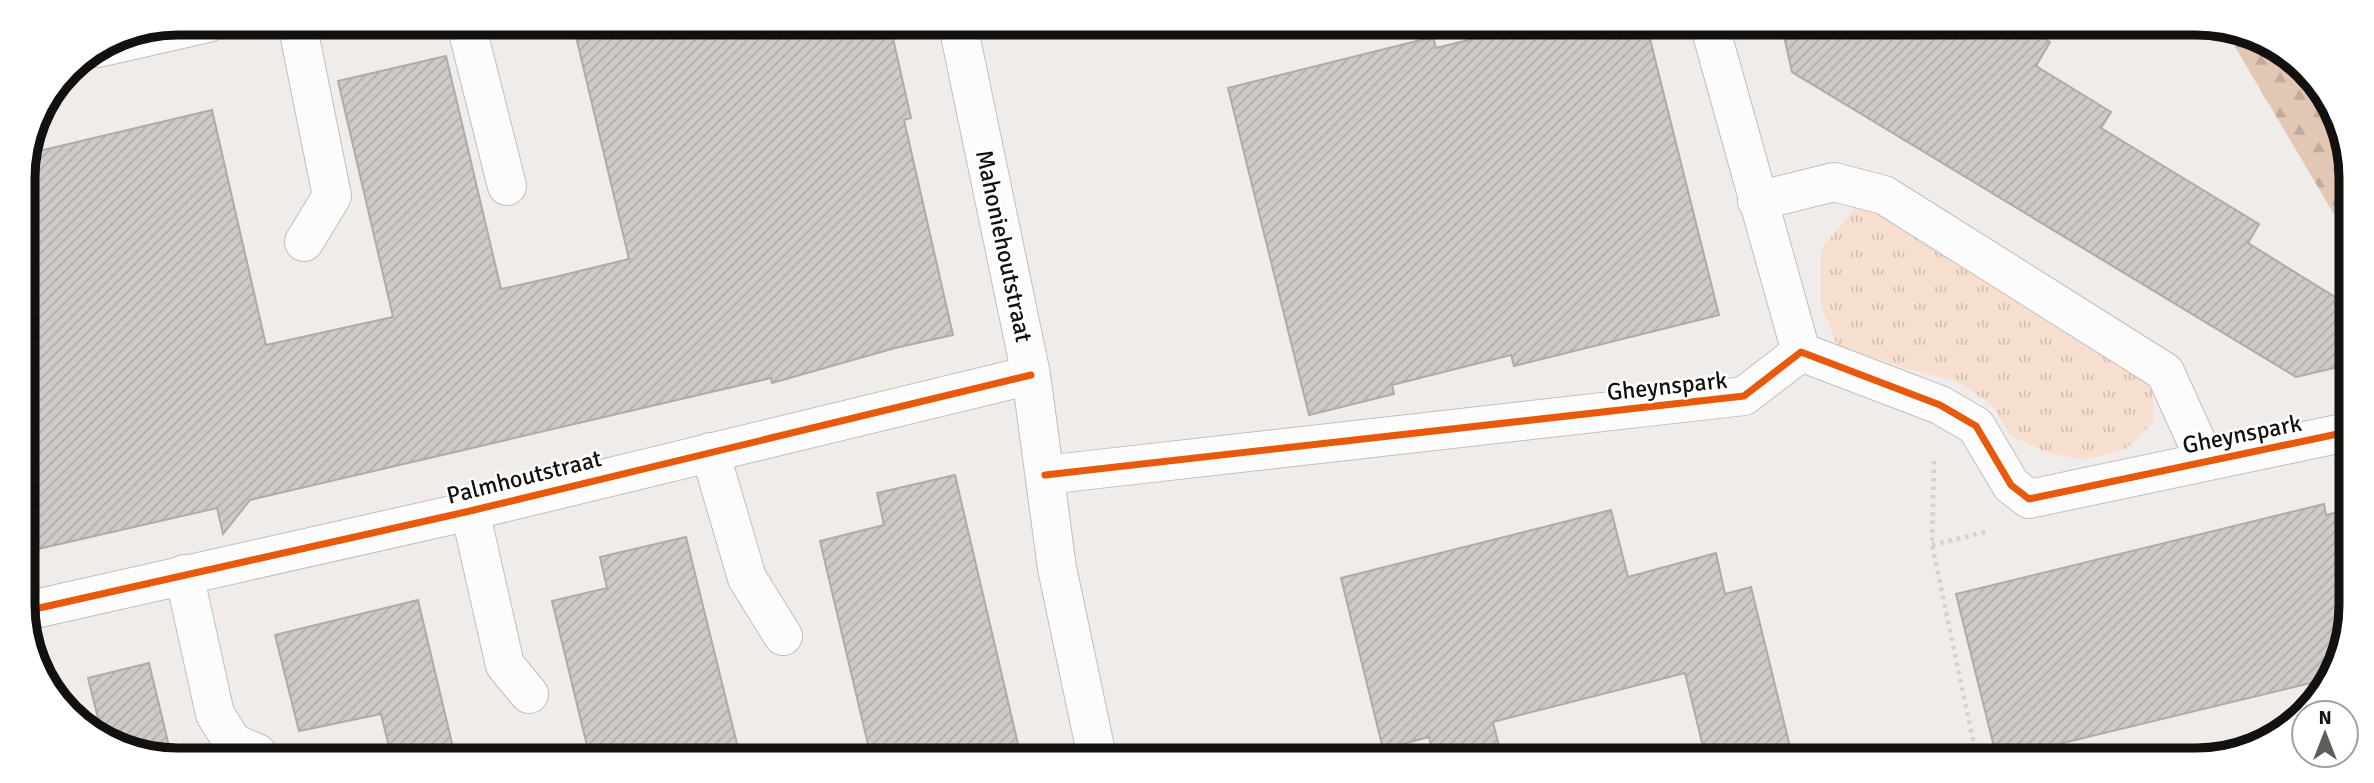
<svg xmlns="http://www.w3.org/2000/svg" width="2374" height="783" font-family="Signika,sans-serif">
  <defs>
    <pattern id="grass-tufts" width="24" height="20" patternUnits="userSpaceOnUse" patternTransform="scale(1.75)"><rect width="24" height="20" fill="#f7dfd0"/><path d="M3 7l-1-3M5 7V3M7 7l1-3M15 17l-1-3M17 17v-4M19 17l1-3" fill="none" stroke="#d3beb1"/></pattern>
    <pattern id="forest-firs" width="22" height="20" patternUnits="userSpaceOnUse" patternTransform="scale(1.75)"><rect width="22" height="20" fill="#e3c7b5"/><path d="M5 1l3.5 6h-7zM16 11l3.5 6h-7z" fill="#c2aa9a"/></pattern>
    <pattern id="building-hatch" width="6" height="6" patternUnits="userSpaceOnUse" patternTransform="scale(1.75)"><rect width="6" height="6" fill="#cdcac8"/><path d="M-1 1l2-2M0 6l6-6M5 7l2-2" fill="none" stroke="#afacab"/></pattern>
  </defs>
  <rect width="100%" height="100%" fill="#efece9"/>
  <path fill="url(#grass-tufts)" d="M1857 206 1884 215 2133 367 2153 392V422L2126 449 2082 460 2046 452 2011 436 1991 404 1956 381 1904 368 1837 345 1821 305V249Z"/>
  <path fill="url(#forest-firs)" d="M2224 28H2237L2313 75 2348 148V238Z"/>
  <path fill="url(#building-hatch)" stroke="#aeaba9" stroke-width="2" d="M573 24 890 25 911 118 904 120 953 335 895 348 772 383 771 378 250 500 223 534 217 508 25 552 23 168 26 154 212 110 266 345 393 317 338 81 446 56 501 289 555 277 629 259Z
    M1525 26 1647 27 1719 315 1514 366 1511 355 1392 385 1394 394 1309 415 1228 88 1433 37 1436 48Z
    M1782 27 2026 28 2050 42 2036 66 2111 112 2101 128 2259 224 2248 243 2343 302 2347 320V365L2296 377 1792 72Z
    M955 475 1018 744 960 757H871L820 541 884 525 877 493Z
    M2324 504 2326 515 2347 510 2346 646 2323 680 1997 759 1956 594Z
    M1611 510 1628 577 1716 553 1725 594 1751 587 1793 759H1706L1685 673 1493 722 1502 758H1434L1429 737 1383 749 1341 578Z
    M686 537 740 756H641L640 744 589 754 552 601 607 588 600 557Z
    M418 600 455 756 391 755 381 714 299 731 275 635Z
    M149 663 162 717 171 755H137L107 736 101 730 88 678Z"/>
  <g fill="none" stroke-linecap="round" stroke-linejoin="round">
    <g stroke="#c1bebc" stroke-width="40">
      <path id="minor" d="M297 23 332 196 304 242
        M466 24 507 186
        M958 25 1031 375 1057 568 1097 757
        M1710 27 1801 352
        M98 48 208 23
        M1757 201 1834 182 1884 195 2165 372 2205 460
        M1801 352 1940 405 1976 426 2011 485 2029 499 2347 432
        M710 452 747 578 783 636
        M1045 475 1744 396 1801 352
        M470 511 505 665 529 694
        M184 574 215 714 233 743 257 753
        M26 611 470 511 1031 375"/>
    </g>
    <path stroke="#d3d2d2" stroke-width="4.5" stroke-dasharray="3.5 5" stroke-linecap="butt" d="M1934 461 1932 545 1977 759
      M1932 545 1990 531"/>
    <use href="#minor" stroke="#fdfcfc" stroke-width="38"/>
    <g stroke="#fff" stroke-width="11">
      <path id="cycleway" d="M1045 475 1744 396 1801 352 1940 405 1976 426 2011 485 2029 499 2347 432
        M26 611 470 511 1031 375"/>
    </g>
    <use href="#cycleway" stroke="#e8590c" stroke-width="7"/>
  </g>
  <g text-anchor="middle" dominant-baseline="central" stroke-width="5" stroke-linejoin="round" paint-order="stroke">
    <g font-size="24" fill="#13110f" stroke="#fff">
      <text transform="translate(1004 246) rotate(78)">Mahoniehoutstraat</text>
      <text transform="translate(1667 386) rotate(-6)">Gheynspark</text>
      <text transform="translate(2242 434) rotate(-11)">Gheynspark</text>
      <text transform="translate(524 477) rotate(-14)">Palmhoutstraat</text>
    </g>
  </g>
  <path d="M0 0H2374V783H0ZM178 35H2196A143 143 0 0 1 2339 178V605A143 143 0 0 1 2196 748H178A143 143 0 0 1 35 605V178A143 143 0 0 1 178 35Z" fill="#fff" fill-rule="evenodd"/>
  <path fill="none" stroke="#13110f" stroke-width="9" d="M178 35H2196A143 143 0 0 1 2339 178V605A143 143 0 0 1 2196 748H178A143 143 0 0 1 35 605V178A143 143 0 0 1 178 35Z"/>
  <g transform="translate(2325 734)"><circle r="33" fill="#ffffff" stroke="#a1a09f" stroke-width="2"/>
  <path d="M0-5L12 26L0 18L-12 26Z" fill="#605e5b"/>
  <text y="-10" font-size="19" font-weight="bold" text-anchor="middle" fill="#13110f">N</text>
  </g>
</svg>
